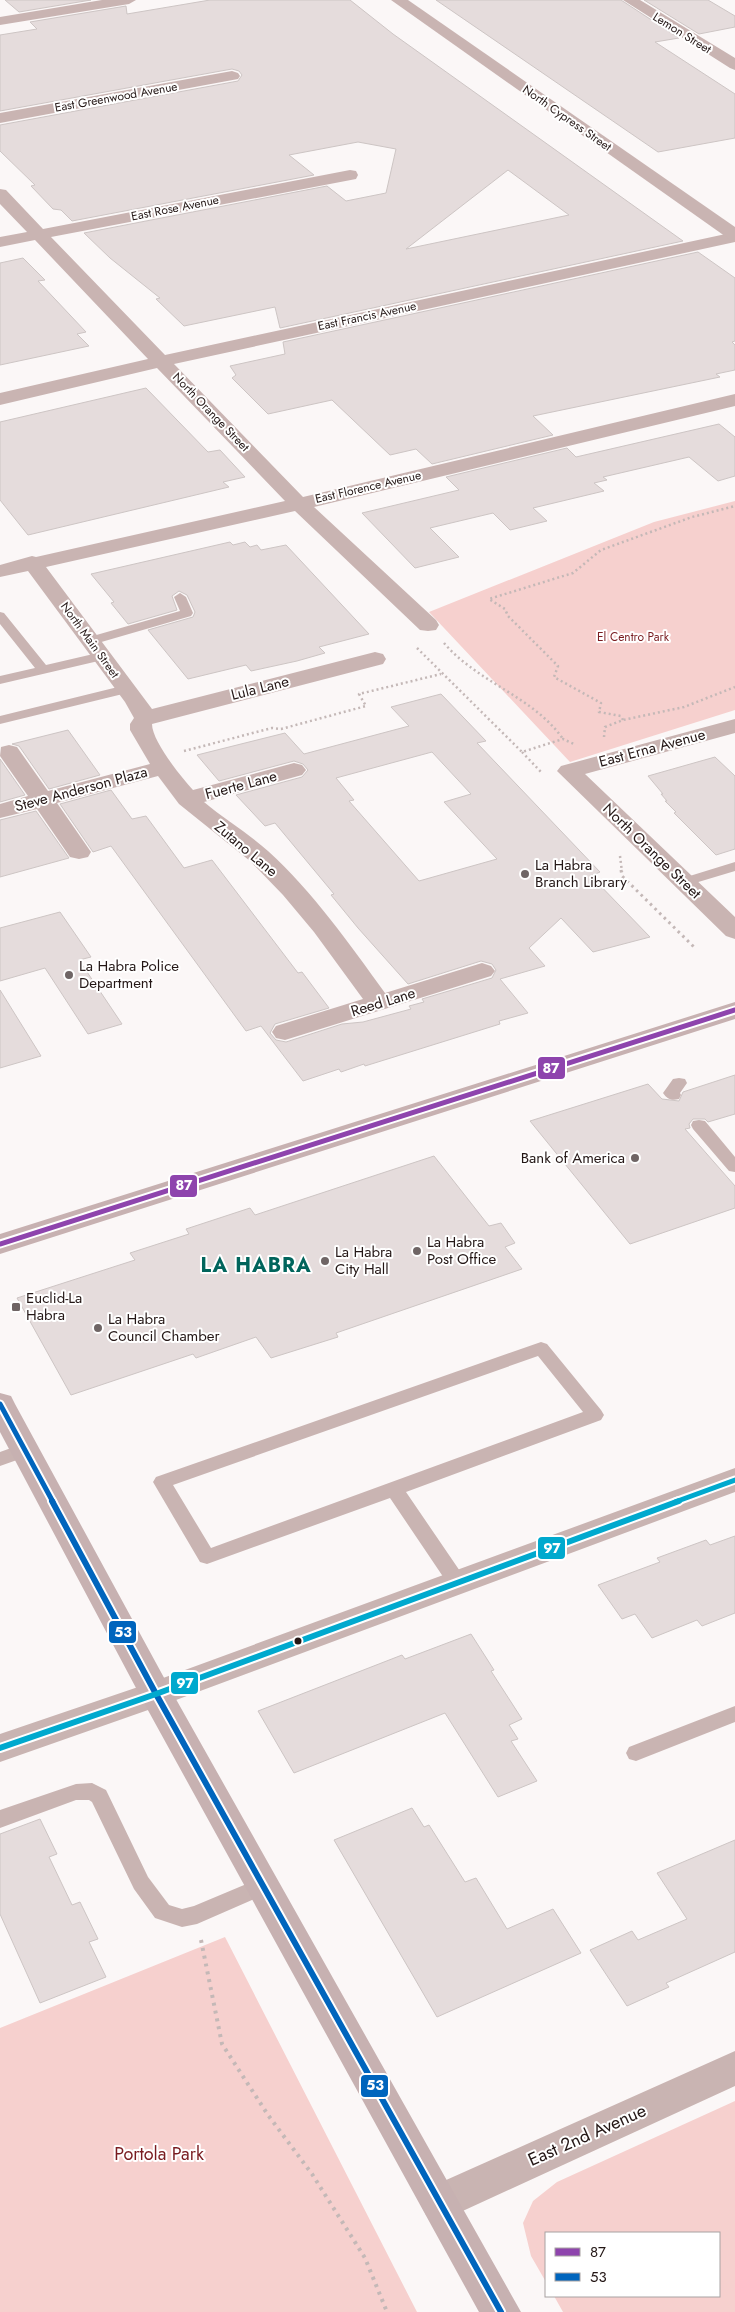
<svg xmlns="http://www.w3.org/2000/svg" width="735" height="2312" font-family="Jost,sans-serif">
  <rect width="100%" height="100%" fill="#fbf7f7"/>
  <path fill="#f6d0ce" d="M735 501V710L570 762 429 612 654 522Z
    M225 1937 417 2312H0V2028Z
    M735 2101V2312H563L554 2296H719V2233H546V2282L531 2256 523 2223 533 2201 557 2182Z"/>
  <path fill="#e5dcdc" stroke="#cdc5c4" fill-rule="evenodd" d="M5 0H91L19 12Z
    M210 0H350L393 34 683 241 280 328 275 307 184 326 156 299 160 298 110 258 84 233 327 186 346 201 386 193 396 149 358 142 289 155 314 175 72 221 61 210 53 209 31 186 35 185 0 151V125L238 81 242 75 239 71 232 69 0 111V35L37 29 30 22 126 6 127 14ZM508 170 569 215 406 249Z
    M436 0H621L679 38 655 42 735 94V138L658 152Z
    M644 0H708L735 16V27L699 34Z
    M698 252 735 278V341L732 342 735 345V370L716 374 720 377 533 416 553 435 432 464 416 449 390 455 332 400 268 414 232 378 236 375 230 366 285 354 283 342Z
    M23 258 45 280 38 281 86 332 77 334 89 346 0 365V263Z
    M146 388 208 452 220 450 245 477 223 482 229 487 28 535 0 500V422Z
    M719 424 735 437V476L718 481 689 457 603 477 607 480 594 483 604 491 533 508 547 521 510 530 493 513 430 528 459 557 415 568 362 513 459 490 446 477 567 448 576 457Z
    M230 542 233 545 245 542 250 547 257 545 261 550 286 545 369 634 319 647 325 653 297 661 251 671 246 665 188 679 148 630 193 617 195 612 187 595 179 591 172 596 177 610 128 624 111 603 114 602 91 574Z
    M441 694 486 741 477 743 600 872 591 876 650 937 593 952 561 918 529 948 545 966 500 979 528 1013 499 1021 500 1024 365 1066 364 1064 341 1072 339 1069 303 1081 261 1026 246 1031 111 846 93 852 60 804 111 790 132 819 146 816 184 868 212 860 298 973 302 972 329 1008 275 1024 270 1033 276 1040 286 1042 342 1024 363 1022 411 1009 409 1006 424 1002 422 999 492 978 496 970 492 964 481 961 408 984 358 928 331 895 334 894 275 823 265 826 236 795 302 777 308 770 303 764 294 761 219 781 197 755 285 733 304 754 409 726 391 707ZM432 752 471 794 444 802 497 859 419 881 349 801 354 800 336 778Z
    M68 730 100 775 49 789 19 746 12 744Z
    M715 757 735 776V849L716 855 674 813 676 812 665 801H667L661 794H663L648 776Z
    M0 759 25 795 0 802Z
    M36 811 69 858 0 877V820Z
    M60 912 91 957 79 960 122 1024 88 1034 45 968 0 981V928Z
    M0 990 41 1056 0 1068Z
    M735 1075V1114L708 1122 705 1119H693L689 1124 690 1128 685 1129 735 1186V1208L630 1244 530 1121 648 1084 662 1099 679 1101 683 1092Z
    M434 1156 489 1226 501 1223 515 1243 505 1247 522 1269 336 1333 338 1337 271 1358 256 1337 196 1358 193 1354 71 1395 17 1298 135 1260 130 1253 189 1234 186 1229 250 1208 255 1215Z
    M735 1536V1613L702 1626 697 1620 652 1638 635 1614 622 1619 598 1585 660 1562 657 1558 706 1540 710 1545Z
    M471 1634 494 1670 491 1671 522 1719 509 1725 518 1739 511 1741 537 1781 498 1797 445 1713 294 1773 258 1711 402 1655 405 1659Z
    M412 1808 424 1827 429 1825 465 1882 476 1878 507 1929 553 1909 581 1953 437 2017 334 1840Z
    M40 1819 57 1854 49 1857 72 1905 80 1902 98 1939 89 1942 106 1977 40 2003 0 1914V1834Z
    M735 1840V1952L666 1983 669 1987 627 2006 590 1950 632 1931 638 1940 687 1919 657 1873Z"/>
  <g fill="none" stroke-linecap="round" stroke-linejoin="round">
    <path stroke="#c4b8b7" stroke-width="2.5" stroke-dasharray="2 3" stroke-linecap="butt" d="M444 643C478 683 533 696 563 739
      M417 648 522 752 563 739 574 744
      M623 720 621 716 599 712 601 703 554 677 558 666 508 616 505 609 489 599 573 573 601 550 692 517 735 506
      M604 737 605 727 623 720 684 707 735 687
      M184 751 272 728 281 729 366 706 359 694 441 674
      M522 752 541 772
      M620 856 622 872"/>
    <path stroke="#c4b8b7" stroke-width="3" stroke-dasharray="2.5 4" stroke-linecap="butt" d="M621 870 622 876 694 947"/>
    <path stroke="#c4b8b7" stroke-width="4" stroke-dasharray="3 5" stroke-linecap="butt" d="M201 1940 222 2044 268 2115 312 2174 365 2258 387 2312"/>
    <path fill="#c9b4b2" fill-rule="evenodd" d="M180 593 186 597 193 613 191 616 91 645 85 641 86 638 180 611 174 597Z
      M0 612 4 613 46 665 102 652 108 656 107 659 0 684V676L35 668 0 624Z
      M126 685 131 686 133 689 131 692 0 724V716Z
      M735 862V871L685 886 678 882 680 879Z
      M679 1078 685 1079 687 1083 680 1093 681 1095 679 1099C671 1101 667 1099 663 1093L673 1079Z
      M699 1120 705 1121 735 1157V1172L729 1171 693 1129 691 1125 693 1121Z
      M541 1342 547 1344 601 1410 604 1415 601 1420 406 1492 464 1577 467 1582 464 1587 457 1589 450 1587 390 1498 207 1564 200 1562 153 1482 156 1477ZM538 1356 583 1412 211 1548 173 1485Z
      M25 1443 31 1445 34 1450 31 1455 0 1466V1452Z
      M735 1706V1722L636 1761 629 1759 626 1753 629 1747Z
      M92 1783 106 1790 148 1877 169 1905 182 1909 194 1906 263 1877 270 1880 274 1886 270 1892 197 1924 182 1927 155 1918 134 1889 92 1802 89 1800H76L0 1828V1810L76 1784Z"/>
    <path fill="#c9b4b2" fill-rule="evenodd" d="M102 0H136L129 4 0 25V17Z
      M623 0H640L735 58V70L730 68Z
      M232 71 238 73 240 76 238 79 0 123V113Z
      M350 170 356 171 358 175 356 179 51 237 165 355 735 232V242L174 364 303 497 735 394V406L314 507 436 620 439 625 436 630 428 631 420 630 295 511 46 567 152 709 375 652 383 654 386 659 383 664 152 724C152 741 181 777 193 790L294 763 302 765 306 770 302 775 204 802C224 819 248 833 268 851 313 892 349 943 385 993L482 963 491 966 495 971 491 976 285 1040 276 1038 272 1032 276 1026 363 999 314 932 283 895 250 861 179 804 158 776 57 803 91 852 88 857 79 859 70 857 37 809 0 818V804L28 796 0 756 1 747 9 745 17 747 48 791 150 764 130 730V724L134 718 125 702 28 571 0 577V565L32 556 36 557 285 501 157 368 0 405V393L148 359 35 240 0 247V237L27 232 0 204V189L6 190 43 229Z
      M735 719V733L585 774 735 917V939L726 936 557 771 561 766Z
      M735 1468V1492L168 1703 0 1762V1734L144 1685Z
      M735 2051V2086L454 2215 440 2220 426 2215 420 2202 426 2189Z"/>
    <path fill="#c9b4b2" fill-rule="evenodd" d="M391 0H408L735 227V240L729 239Z"/>
    <path fill="#c7b1b1" fill-rule="evenodd" d="M735 1002V1019L0 1254V1234Z
      M0 1393 11 1396 15 1404 168 1685 521 2312H479L144 1703 0 1432Z"/>
    <g stroke="#fff" stroke-width="9">
      <path id="bus-1" d="M0 1244 735 1010"/>
    </g>
    <g stroke="#fff" stroke-width="9">
      <path id="bus-2-far1" d="M0 1404 53 1502"/>
    </g>
    <g stroke="#fff" stroke-width="10">
      <path id="bus-2" d="M52 1501 156 1694 501 2312"/>
    </g>
    <g stroke="#fff" stroke-width="9">
      <path id="bus-3-far1" d="M675 1502 735 1480"/>
    </g>
    <g stroke="#fff" stroke-width="10">
      <path id="bus-3" d="M0 1748 156 1694 679 1501"/>
    </g>
    <use href="#bus-1" stroke="#8e44ad" stroke-width="5"/>
    <use href="#bus-2-far1" stroke="#0065bd" stroke-width="5"/>
    <use href="#bus-2" stroke="#0065bd" stroke-width="6"/>
    <use href="#bus-3-far1" stroke="#00a9ce" stroke-width="5"/>
    <use href="#bus-3" stroke="#00a9ce" stroke-width="6"/>
  </g>
  <g fill="#6f6565" stroke="#fff" stroke-width="2">
    <circle cx="525" cy="874" r="5"/>
    <circle cx="69" cy="975" r="5"/>
    <circle cx="635" cy="1158" r="5"/>
    <circle cx="417" cy="1251" r="5"/>
    <circle cx="325" cy="1261" r="5"/>
    <rect x="11" y="1302" width="10" height="10" rx="2.5"/>
    <circle cx="98" cy="1328" r="5"/>
  </g>
  <circle fill="#241716" stroke="#fff" stroke-width="2" cx="298" cy="1641" r="4.5"/>
  <g text-anchor="middle" dominant-baseline="central" stroke-width="4" stroke-linejoin="round" paint-order="stroke">
    <g font-size="12" fill="#241716" stroke="#fff">
      <text transform="translate(682 33) rotate(32)">Lemon Street</text>
      <text transform="translate(116 97) rotate(-10)">East Greenwood Avenue</text>
      <text transform="translate(567 118) rotate(35)">North Cypress Street</text>
      <text transform="translate(175 208) rotate(-11)">East Rose Avenue</text>
      <text transform="translate(367 316) rotate(-12)">East Francis Avenue</text>
      <text transform="translate(211 412) rotate(46)">North Orange Street</text>
      <text transform="translate(368 487) rotate(-13)">East Florence Avenue</text>
      <text transform="translate(90 640) rotate(54)">North Main Street</text>
    </g>
    <g font-size="12" fill="#791c20" stroke="#fff">
      <text x="633" y="637">El Centro Park</text>
    </g>
    <g font-size="15" fill="#241716" stroke="#fff">
      <text transform="translate(260 688) rotate(-14)">Lula Lane</text>
      <text transform="translate(652 748) rotate(-15)">East Erna Avenue</text>
      <text transform="translate(241 785) rotate(-15)">Fuerte Lane</text>
      <text transform="translate(81 789) rotate(-15)">Steve Anderson Plaza</text>
      <text transform="translate(246 849) rotate(40)">Zutano Lane</text>
      <text transform="translate(652 851) rotate(44)">North Orange Street</text>
      <text transform="translate(383 1002) rotate(-17)">Reed Lane</text>
    </g>
    <g font-size="15" fill="#241716" stroke="#fff" text-anchor="start">
      <text x="535" y="865">La Habra<tspan x="535" dy="17">Branch Library</tspan></text>
      <text x="79" y="966">La Habra Police<tspan x="79" dy="17">Department</tspan></text>
      <text x="625" y="1158" text-anchor="end">Bank of America</text>
      <text x="427" y="1242">La Habra<tspan x="427" dy="17">Post Office</tspan></text>
      <text x="335" y="1252">La Habra<tspan x="335" dy="17">City Hall</tspan></text>
      <text x="26" y="1298">Euclid-La<tspan x="26" dy="17">Habra</tspan></text>
      <text x="108" y="1319">La Habra<tspan x="108" dy="17">Council Chamber</tspan></text>
    </g>
    <g font-size="18" fill="#241716" stroke="#fff">
      <text transform="translate(587 2135) rotate(-24)">East 2nd Avenue</text>
    </g>
    <g font-size="18" fill="#791c20" stroke="#fff">
      <text x="159" y="2154">Portola Park</text>
    </g>
    <g font-size="20" font-weight="bold" letter-spacing="1" fill="#01655c" stroke="#fff">
      <text x="256" y="1265">LA HABRA</text>
    </g>
  </g>
  <g stroke="#fff" stroke-width="2">
    <rect x="537" y="1056" width="29" height="24" rx="5" fill="#8e44ad"/>
    <rect x="169" y="1174" width="29" height="24" rx="5" fill="#8e44ad"/>
    <rect x="537" y="1536" width="29" height="24" rx="5" fill="#00a9ce"/>
    <rect x="108" y="1620" width="29" height="24" rx="5" fill="#0065bd"/>
    <rect x="170" y="1671" width="29" height="24" rx="5" fill="#00a9ce"/>
    <rect x="360" y="2074" width="29" height="24" rx="5" fill="#0065bd"/>
  </g>
  <g font-size="14" text-anchor="middle" font-weight="bold" fill="#fff">
    <text x="551" y="1073">87</text>
    <text x="184" y="1190">87</text>
    <text x="552" y="1553">97</text>
    <text x="123" y="1637">53</text>
    <text x="185" y="1688">97</text>
    <text x="375" y="2090">53</text>
  </g>
  <rect x="545" y="2232" width="175" height="65" fill="#ffffff" stroke="#a7a2a2"/>
  <rect x="555" y="2248" width="25" height="8" fill="#8e44ad" stroke="#a7a2a2"/>
  <text x="590" y="2257" font-size="15" fill="#241716">87</text>
  <rect x="555" y="2273" width="25" height="8" fill="#0065bd" stroke="#a7a2a2"/>
  <text x="590" y="2282" font-size="15" fill="#241716">53</text>
</svg>
